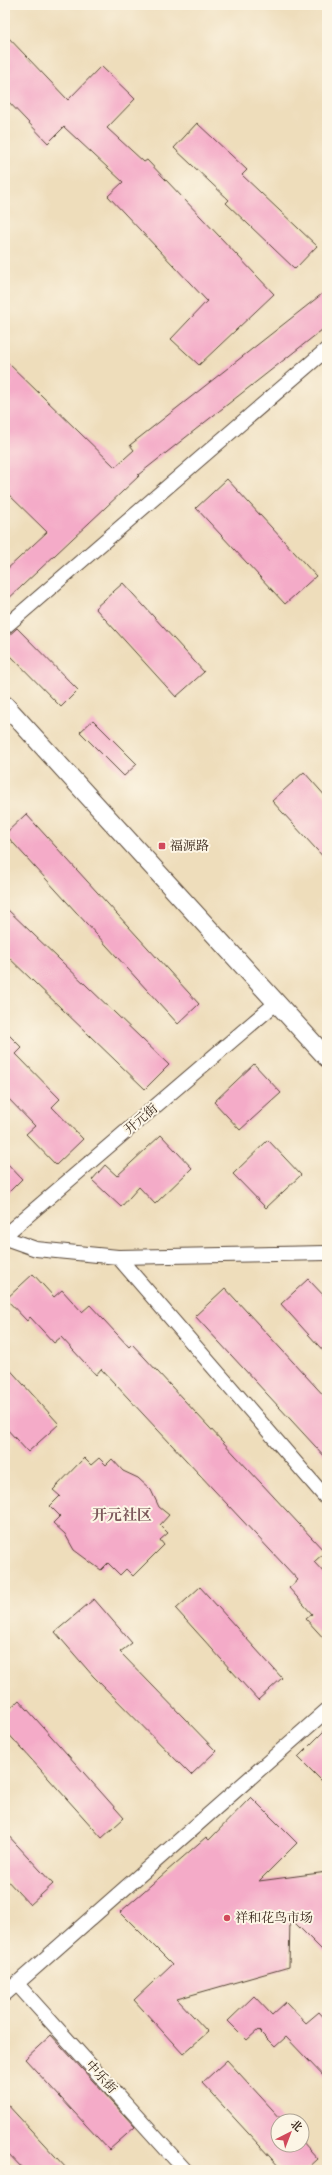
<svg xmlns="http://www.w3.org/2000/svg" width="332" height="2175" font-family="Cardo,'Noto Serif SC',serif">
  <rect width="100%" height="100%" fill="#fcf5e5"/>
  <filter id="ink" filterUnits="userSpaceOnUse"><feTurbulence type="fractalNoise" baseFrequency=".025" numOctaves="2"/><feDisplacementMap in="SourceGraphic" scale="8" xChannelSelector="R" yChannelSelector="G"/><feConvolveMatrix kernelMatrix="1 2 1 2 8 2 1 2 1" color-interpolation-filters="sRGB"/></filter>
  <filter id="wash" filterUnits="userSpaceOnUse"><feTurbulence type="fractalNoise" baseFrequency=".012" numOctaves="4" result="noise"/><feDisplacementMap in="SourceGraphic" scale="16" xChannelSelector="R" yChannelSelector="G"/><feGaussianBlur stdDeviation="0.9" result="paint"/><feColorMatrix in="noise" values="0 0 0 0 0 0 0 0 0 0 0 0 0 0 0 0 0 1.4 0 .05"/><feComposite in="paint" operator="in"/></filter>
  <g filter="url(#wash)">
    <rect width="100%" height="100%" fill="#edb"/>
    <g id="blocks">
      <path fill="#f4abc8" d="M5 34 68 100 101 66 135 99 107 128 144 162 147 160 274 294 199 365 171 339 207 301 108 196 123 182 64 127 48 143 5 98Z
        M197 123 247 170 242 175 317 246 295 269 226 203 229 200 174 148Z
        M327 290V326L138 475 139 476 5 602V571L47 532 5 491V360L115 467 134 450 130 445Z
        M227 479 316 576 285 604 196 508Z
        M123 583 204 672 176 697 95 608Z
        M17 628 78 690 61 707 5 650V639Z
        M93 720 137 764 124 776 80 732Z
        M304 772 327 798V861L272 801Z
        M26 814 199 1004 178 1024 5 834Z
        M5 907 169 1065 145 1089 5 954Z
        M5 1031 22 1048 16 1054 60 1099 52 1107 83 1139 56 1165 26 1134 35 1126 5 1095Z
        M254 1064 281 1093 240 1130 214 1102Z
        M161 1135 192 1168 155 1204 139 1187 121 1207 92 1180 105 1165 117 1176Z
        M268 1140 301 1175 266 1208 233 1174Z
        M5 1161 22 1179 5 1196Z
        M33 1274 54 1297 62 1290 82 1312 90 1305 129 1347 132 1344 325 1552 314 1562 327 1576V1642L306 1619 312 1614 289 1588 298 1580 101 1369 96 1375 61 1337 54 1343 30 1317 27 1321 6 1299Z
        M308 1279 327 1299V1355L281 1304Z
        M225 1288 327 1399V1459L195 1316Z
        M5 1364 59 1424 28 1452 5 1427Z
        M84 1458 91 1465 99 1458 106 1465 112 1459 123 1471 138 1478 151 1490 159 1507 169 1515 160 1525 168 1533 160 1540 164 1545 133 1576 126 1569 120 1575 108 1563 101 1570 74 1550 65 1534 53 1523 60 1516 50 1506 60 1496 53 1490Z
        M200 1587 282 1678 258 1700 176 1609Z
        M94 1599 132 1643 120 1652 216 1751 191 1775 93 1676 55 1632Z
        M19 1700 124 1818 102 1838 5 1730V1713Z
        M327 1728V1786L298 1757Z
        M251 1797 297 1843 259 1881 327 1872V1955L290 1918 289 1967 177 1999 208 2032 183 2054 134 2000 172 1964 120 1912 206 1837 209 1840Z
        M5 1832 53 1884 30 1905 5 1878Z
        M254 1996 272 2015 286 2002 306 2023 319 2012 327 2021V2080L286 2037 275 2047 258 2030 247 2040 228 2021Z
        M51 2035 135 2127 109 2150 25 2059Z
        M227 2060 283 2121H278V2145H302V2141L318 2159 306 2170H282L202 2083Z
        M5 2102 68 2170H24L5 2150Z"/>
    </g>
  </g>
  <g filter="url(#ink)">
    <use href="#blocks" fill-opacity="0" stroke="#564536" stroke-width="1"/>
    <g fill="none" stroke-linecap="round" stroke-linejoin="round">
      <g stroke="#564536" stroke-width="16">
        <path id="minor" d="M5 627 327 349
          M5 1235 276 1003
          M5 1238 36 1249 118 1257 327 1253
          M118 1257 327 1499
          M17 1984 185 2170
          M5 1994 327 1710"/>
      </g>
      <g stroke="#564536" stroke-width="20">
        <path id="tertiary" d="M5 705 327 1058"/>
      </g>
      <use href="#minor" stroke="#fff" stroke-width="14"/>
      <use href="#tertiary" stroke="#fff" stroke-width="18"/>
    </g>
  </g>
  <g fill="#d1495b" stroke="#fcf5e5" stroke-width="1.5">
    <rect x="158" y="842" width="8" height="8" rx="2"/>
    <circle cx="227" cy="1918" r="4"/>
  </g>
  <g text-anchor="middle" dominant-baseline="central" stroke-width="4" stroke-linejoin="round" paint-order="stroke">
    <g font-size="13" fill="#3b2a1e" stroke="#fcf5e5" text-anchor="start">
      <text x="170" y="846">福源路</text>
      <text x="235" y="1918">祥和花鸟市场</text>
    </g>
    <g font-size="13" fill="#3b2a1e" stroke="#fcf5e5">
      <text transform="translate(141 1119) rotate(-40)">开元街</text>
      <text transform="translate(101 2077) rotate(48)">中乐街</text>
    </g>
    <g font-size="15" font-weight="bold" fill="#7c575a" stroke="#fcf5e5">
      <text x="122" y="1515">开元社区</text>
    </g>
  </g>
  <rect width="332" height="2175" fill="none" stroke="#fcf5e5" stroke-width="20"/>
  <g transform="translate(290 2133) rotate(42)"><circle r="19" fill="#fcf5e5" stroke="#afa495"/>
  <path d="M0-3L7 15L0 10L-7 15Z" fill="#d1495b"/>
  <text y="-6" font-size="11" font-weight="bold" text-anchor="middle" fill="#3b2a1e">北</text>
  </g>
</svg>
